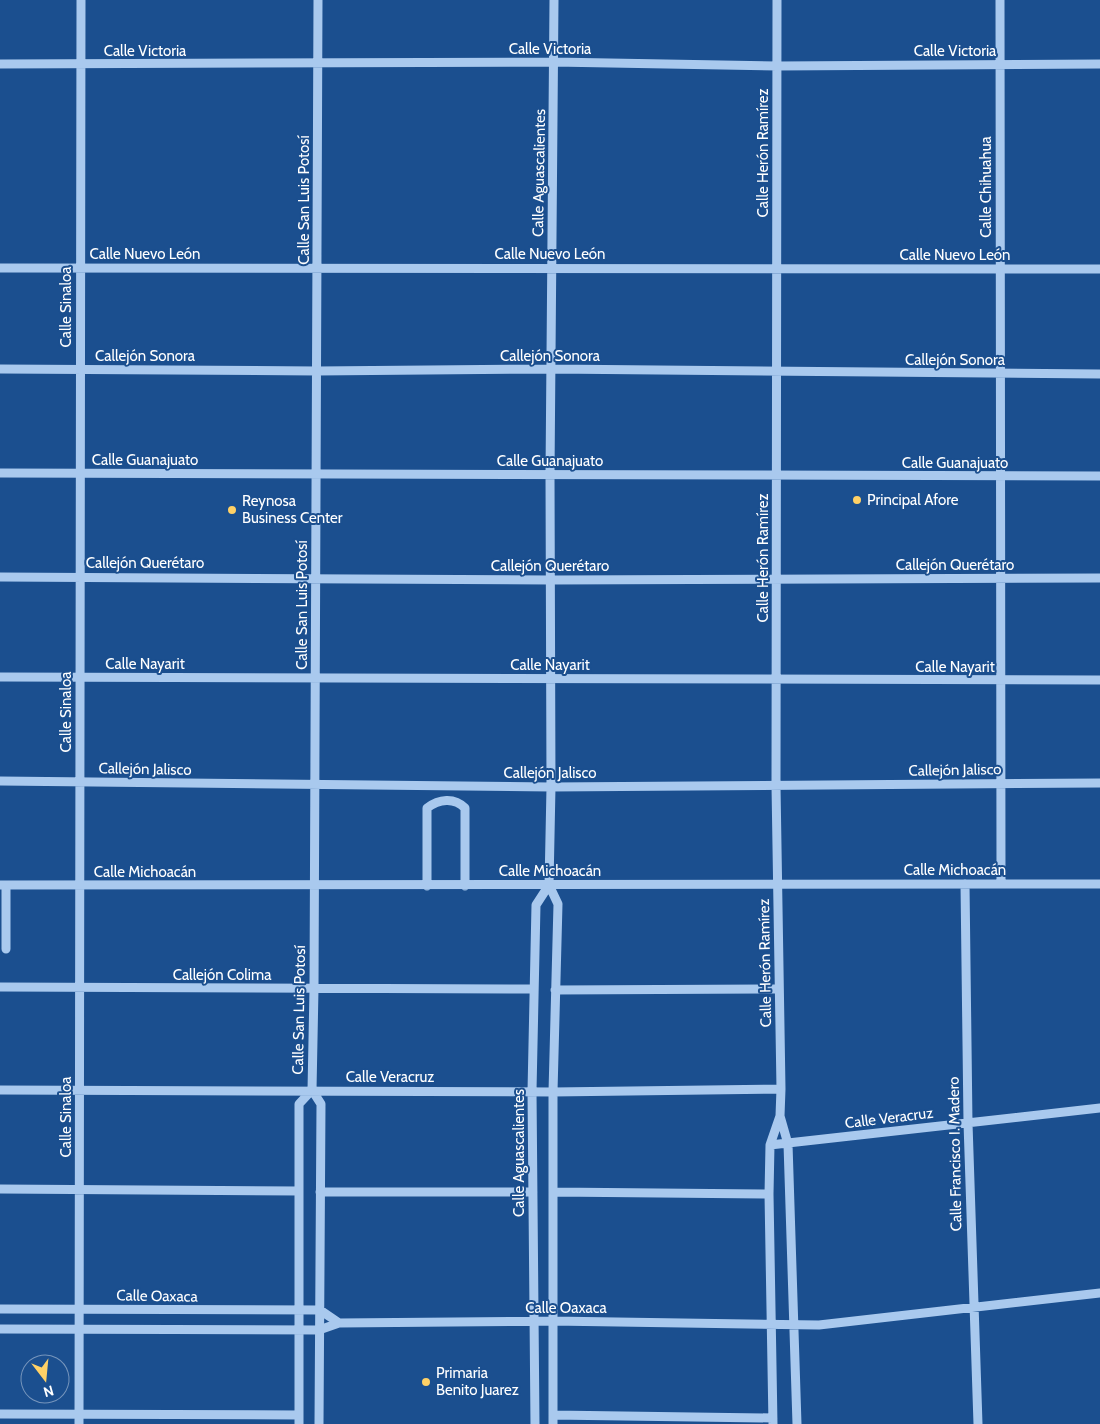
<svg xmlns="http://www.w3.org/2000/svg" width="1100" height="1424" font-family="Cabin,sans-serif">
  <rect width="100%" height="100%" fill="#1b4f8f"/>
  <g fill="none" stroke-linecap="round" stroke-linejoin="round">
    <path stroke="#a9c9ee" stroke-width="9" d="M318 0 314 989 312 1090 321 1104 319 1424
      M1000 0 1001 884
      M0 64 554 62 777 66 1100 64
      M0 268 1100 269
      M0 369 317 371 552 369 1100 374
      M0 473 1100 476
      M0 577 551 580 1100 578
      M0 677 1100 680
      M0 781 551 787 1100 783
      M965 884 968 1123 978 1424
      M0 885C367 886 733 883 1100 884
      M427 886V808C439 799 454 797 465 808V886
      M6 949V885
      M0 987 534 989
      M555 990 779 989
      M0 1090 553 1092 781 1089
      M780 1116 788 1144 797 1424
      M770 1145 1100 1108
      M0 1189 299 1191
      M320 1192H533
      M553 1192 769 1194
      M0 1309 320 1310 339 1323
      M0 1329 319 1330 339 1323 552 1321 819 1325 1100 1293
      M0 1414 299 1415
      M553 1415 773 1418
      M79 1424 81 0
      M299 1424V1104L312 1090
      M535 1424 532 1091 536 905 549 885
      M553 1424V1092L558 904 549 885 551 787 550 474 554 0
      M773 1424 769 1194 770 1145 780 1116 781 1089 776 786 777 0"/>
  </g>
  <g fill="#ffd166" stroke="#1b4f8f" stroke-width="2">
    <circle cx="857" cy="500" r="5"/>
    <circle cx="232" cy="510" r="5"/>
    <circle cx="426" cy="1382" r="5"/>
  </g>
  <g text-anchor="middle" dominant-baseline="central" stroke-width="4" stroke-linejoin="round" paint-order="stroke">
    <g font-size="15" fill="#fff" stroke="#1b4f8f">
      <text x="550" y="49">Calle Victoria</text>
      <text x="145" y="51">Calle Victoria</text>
      <text x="955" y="51">Calle Victoria</text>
      <text transform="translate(763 153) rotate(-90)">Calle Herón Ramírez</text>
      <text transform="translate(539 173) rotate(-89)">Calle Aguascalientes</text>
      <text transform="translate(986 187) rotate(-90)">Calle Chihuahua</text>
      <text transform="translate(304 200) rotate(-90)">Calle San Luis Potosí</text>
      <text x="145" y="254">Calle Nuevo León</text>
      <text x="550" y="254">Calle Nuevo León</text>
      <text x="955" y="255">Calle Nuevo León</text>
      <text transform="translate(66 307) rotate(-90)">Calle Sinaloa</text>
      <text x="145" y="356">Callejón Sonora</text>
      <text x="550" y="356">Callejón Sonora</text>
      <text x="955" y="360">Callejón Sonora</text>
      <text x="145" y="460">Calle Guanajuato</text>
      <text x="550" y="461">Calle Guanajuato</text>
      <text x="955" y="463">Calle Guanajuato</text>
      <text transform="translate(763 558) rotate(-90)">Calle Herón Ramírez</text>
      <text x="145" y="563">Callejón Querétaro</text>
      <text x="955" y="565">Callejón Querétaro</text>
      <text x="550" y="566">Callejón Querétaro</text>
      <text transform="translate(302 605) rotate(-90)">Calle San Luis Potosí</text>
      <text x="145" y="664">Calle Nayarit</text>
      <text x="550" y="665">Calle Nayarit</text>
      <text x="955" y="667">Calle Nayarit</text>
      <text transform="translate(66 712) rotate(-90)">Calle Sinaloa</text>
      <text transform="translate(145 769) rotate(1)">Callejón Jalisco</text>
      <text transform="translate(955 770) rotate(-1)">Callejón Jalisco</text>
      <text x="550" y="773">Callejón Jalisco</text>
      <text x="955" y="870">Calle Michoacán</text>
      <text x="550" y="871">Calle Michoacán</text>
      <text x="145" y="872">Calle Michoacán</text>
      <text transform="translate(765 963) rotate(-91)">Calle Herón Ramírez</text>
      <text x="222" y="975">Callejón Colima</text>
      <text transform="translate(299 1010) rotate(-89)">Calle San Luis Potosí</text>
      <text x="390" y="1077">Calle Veracruz</text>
      <text transform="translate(66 1117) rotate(-90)">Calle Sinaloa</text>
      <text transform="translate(889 1118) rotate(-7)">Calle Veracruz</text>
      <text transform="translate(519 1153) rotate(-90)">Calle Aguascalientes</text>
      <text transform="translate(955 1154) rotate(-91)">Calle Francisco I. Madero</text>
      <text transform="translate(157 1296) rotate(1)">Calle Oaxaca</text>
      <text x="566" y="1308">Calle Oaxaca</text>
    </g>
    <g font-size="15" fill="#fff" stroke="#1b4f8f" text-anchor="start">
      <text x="867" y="500">Principal Afore</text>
      <text x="242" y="501">Reynosa<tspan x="242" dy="17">Business Center</tspan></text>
      <text x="436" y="1373">Primaria<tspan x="436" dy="17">Benito Juarez</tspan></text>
    </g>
  </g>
  <g transform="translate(45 1379) rotate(164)"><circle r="24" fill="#1b4f8f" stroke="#7695bc"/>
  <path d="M0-4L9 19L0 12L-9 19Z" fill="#ffd166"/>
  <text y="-8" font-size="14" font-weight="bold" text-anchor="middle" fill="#ffffff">N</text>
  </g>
</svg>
